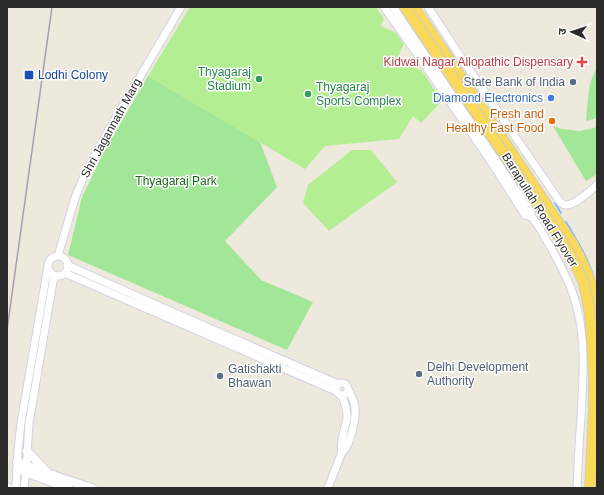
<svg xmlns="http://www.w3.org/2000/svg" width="604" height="495" font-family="Helvetica,'Noto Sans Devanagari',sans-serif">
  <rect width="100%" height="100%" fill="#ede9dc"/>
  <path fill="#a2e697" d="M597 68V118L586 121C588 103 587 83 597 68Z
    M148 76 260 142 277 187 225 241 261 280 313 302 287 350 68 255 82 197 104 152Z
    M553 126 562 129 580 131 597 127V174L586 181Z"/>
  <path fill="#b4ee92" d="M190 7H376L384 19 381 26 396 33 404 44 398 57 422 71 442 101 421 123 413 116 399 139 325 146 305 169 148 76Z
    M352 150H371L397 182 329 231 303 203 308 185Z"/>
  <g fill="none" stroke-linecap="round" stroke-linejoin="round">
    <path stroke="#6bb4f3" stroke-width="1.5" d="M555 203 561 213
      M566 222C580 245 592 264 597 291"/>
    <g stroke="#d2d2e4" stroke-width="9">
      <path id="tertiary" d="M384 7 422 61 490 160 525 215 531 217
        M393 7 530 211C532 220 538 224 542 232 554 253 566 274 574 297 587 336 583 378 581 418 579 441 578 465 577 488
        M428 7 462 59 560 202C563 204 563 205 566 205 575 205 590 191 597 185
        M58 256 75 198 84 176 107 133 181 7
        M48 266a10 10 0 1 1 20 0a10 10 0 1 1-20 0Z
        M67 265 161 307 338 384
        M65 273 336 391
        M336 389a6 6 0 1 1 12 0a6 6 0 1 1-12 0Z
        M342 452C350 447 356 418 355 409 355 402 352 397 349 391
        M16 488 18 450 21 423 48 266
        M24 488 26 472 29 423 54 276
        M328 488 342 452C339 443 346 427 347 417 347 410 345 403 342 396"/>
    </g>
    <g stroke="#d2d2e4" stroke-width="10">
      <path id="secondary" d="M27 451 47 472
        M17 462 61 478 92 488
        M17 469 68 488
        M7 487 9 488"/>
    </g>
    <g stroke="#ccc" stroke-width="12">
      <path id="trunk" d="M414 7 572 243 581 260 590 281 597 320"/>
    </g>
    <use href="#tertiary" stroke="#fff" stroke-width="7"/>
    <use href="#secondary" stroke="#fff" stroke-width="8"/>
    <use href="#trunk" stroke="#fad958" stroke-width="10"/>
    <path stroke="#a09fb6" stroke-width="1.5" d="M7 330 52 7"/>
    <g stroke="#ccc" stroke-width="12" stroke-linecap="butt">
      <path id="trunk-bridge" d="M405 7 551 224 576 265 584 283 590 313 592 341 594 377V410L590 488"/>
    </g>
    <use href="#trunk-bridge" stroke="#fad958" stroke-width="10"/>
  </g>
  <path fill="#e0444e" stroke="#fff" stroke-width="1.5" d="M580 56h4v4h4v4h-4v4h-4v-4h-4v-4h4z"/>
  <rect fill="#1a4fb4" stroke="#fff" stroke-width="1.5" x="24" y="70" width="10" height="10" rx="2"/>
  <g fill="#2e9e5b" stroke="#fff" stroke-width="1.5">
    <circle cx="259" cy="79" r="4"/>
    <circle cx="308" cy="94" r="4"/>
  </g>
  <g fill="#5c6f8a" stroke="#fff" stroke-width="1.5">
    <circle cx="573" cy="82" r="4"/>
    <circle cx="419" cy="374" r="4"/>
    <circle cx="220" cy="376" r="4"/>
  </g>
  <circle fill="#3f7fe0" stroke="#fff" stroke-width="1.5" cx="551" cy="98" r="4"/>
  <circle fill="#e8710a" stroke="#fff" stroke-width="1.5" cx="552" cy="121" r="4"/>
  <g text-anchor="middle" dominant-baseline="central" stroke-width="3" stroke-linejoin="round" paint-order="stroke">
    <g font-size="12" fill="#be3a42" stroke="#fff" text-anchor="end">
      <text x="573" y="62">Kidwai Nagar Allopathic Dispensary</text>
    </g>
    <g font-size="12" fill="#27864d" stroke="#fff" text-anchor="end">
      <text x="251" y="72">Thyagaraj<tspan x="251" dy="14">Stadium</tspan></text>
      <text x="316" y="87" text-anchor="start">Thyagaraj<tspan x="316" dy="14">Sports Complex</tspan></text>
    </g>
    <g font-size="12" fill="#164399" stroke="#fff" text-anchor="start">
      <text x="38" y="75">Lodhi Colony</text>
    </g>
    <g font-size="12" fill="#4e5e75" stroke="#fff" text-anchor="start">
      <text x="565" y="82" text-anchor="end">State Bank of India</text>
      <text x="427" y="367">Delhi Development<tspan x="427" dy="14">Authority</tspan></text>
      <text x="228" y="369">Gatishakti<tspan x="228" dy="14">Bhawan</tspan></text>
    </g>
    <g font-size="12" fill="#366cbe" stroke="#fff" text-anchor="end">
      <text x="543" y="98">Diamond Electronics</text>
    </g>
    <g font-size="12" fill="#c56008" stroke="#fff" text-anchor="end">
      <text x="544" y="114">Fresh and<tspan x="544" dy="14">Healthy Fast Food</tspan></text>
    </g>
    <g font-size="12" fill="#2b2b2b" stroke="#fff">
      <text transform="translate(111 128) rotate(-61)">Shri Jagannath Marg</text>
      <text transform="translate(540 210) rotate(58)">Barapullah Road Flyover</text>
    </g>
    <g font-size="12" fill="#186b17" stroke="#fff">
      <text x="176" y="181">Thyagaraj Park</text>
    </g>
  </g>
  <rect width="604" height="495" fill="none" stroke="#2b2b2b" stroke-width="16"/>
  <g transform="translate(572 32) rotate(273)" stroke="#ffffff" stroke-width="3" paint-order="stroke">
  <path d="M0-3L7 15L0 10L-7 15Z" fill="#2b2b2b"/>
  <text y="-6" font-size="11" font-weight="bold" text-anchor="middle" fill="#2b2b2b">उ</text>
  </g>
</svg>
